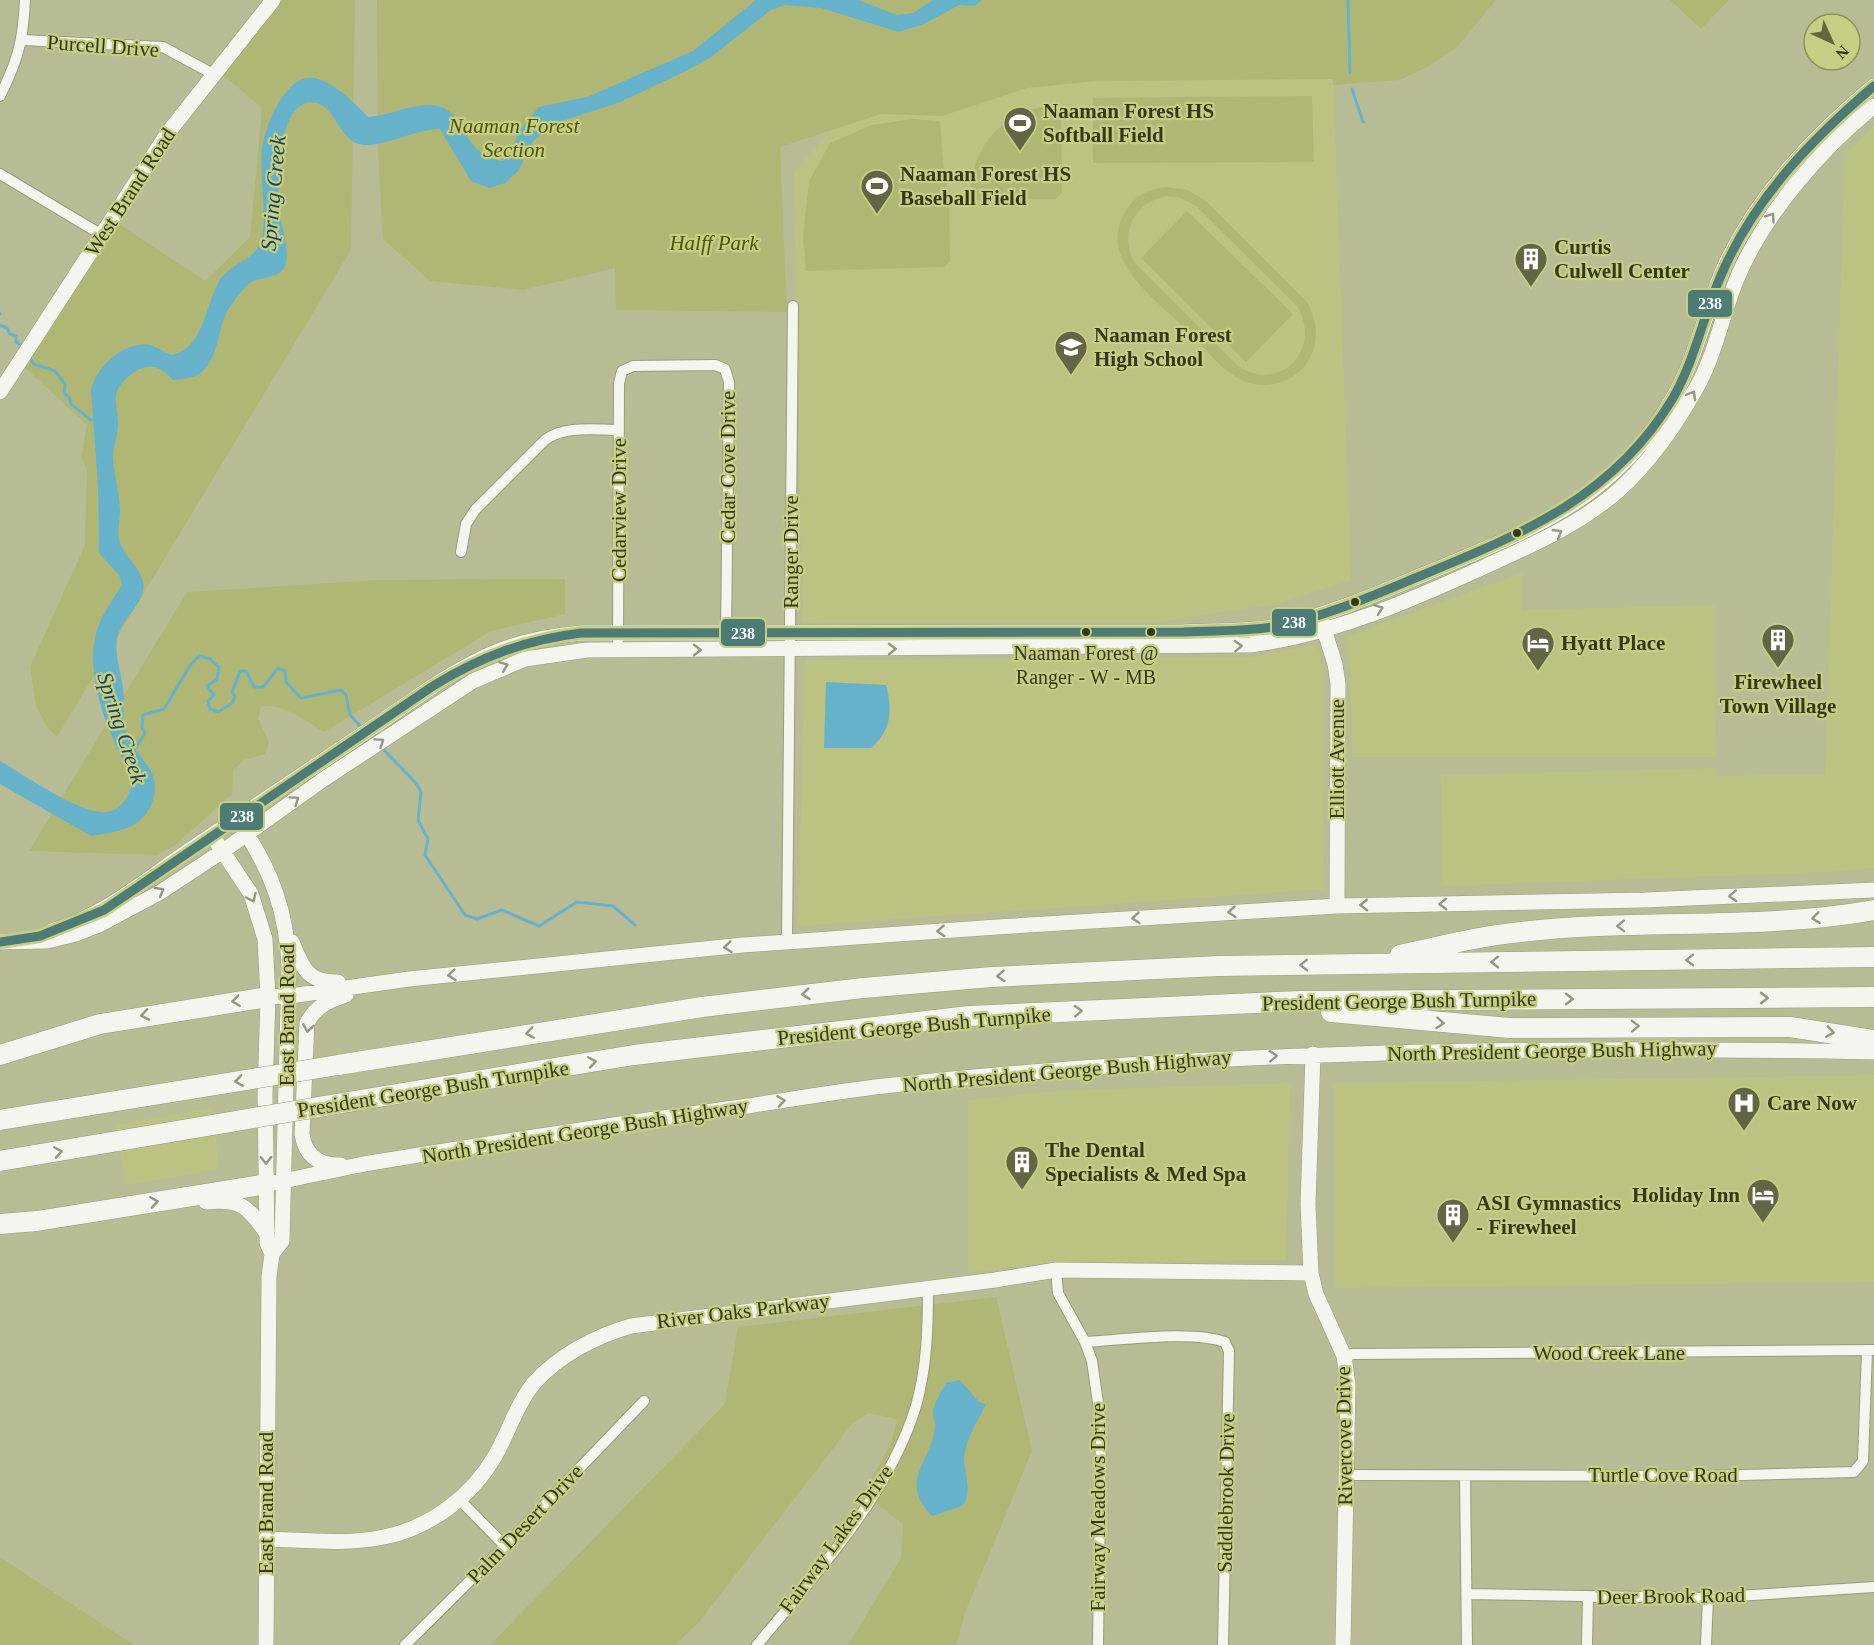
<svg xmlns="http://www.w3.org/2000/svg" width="1874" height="1645" font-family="Georgia,serif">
  <rect width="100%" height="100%" fill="#b8bc94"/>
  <path fill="#bbc282" d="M1333 79 1351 580 1281 603 1160 622 803 623 794 172 833 129 881 114 942 116 1027 88 1095 81Z
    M1874 126V868L1825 872 1442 886 1441 775 1716 768V776L1825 774 1845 154Z
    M1522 573V610L1715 605 1716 757H1352L1350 669 1346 637Z
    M1317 645 1323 667 1324 889 798 926 805 660 1252 657Z
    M1874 1075V1282L1334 1288V1083Z
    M1290 1083 1286 1260 1045 1263 968 1273V1100L1056 1091Z
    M213 1108 219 1169 126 1185 116 1125Z"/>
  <path fill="#b0b775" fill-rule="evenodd" d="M282 0H355L351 250 57 737 47 727 36 706 30 667 85 545 87 468 81 458 87 425 25 368 119 224 205 281 250 237 262 108 222 74Z
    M377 0H1496L1456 48 1427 67 1400 80 1333 85 1332 79 1095 81 1027 88 942 116 881 114 780 147 787 312 616 310 615 268 523 290 430 281 383 239 378 154Z
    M1670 0H1729L1701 29Z
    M1312 96 1314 162 1093 163V98Z
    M1041 107H1061L1062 193 1055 199 970 200C970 153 994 118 1041 107Z
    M912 119 940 121 944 173 949 194 950 261 944 267 806 271 803 236 809 181 830 143 872 125Z
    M1166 187 1188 190 1206 201 1307 302C1318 322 1320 343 1307 363 1294 382 1268 390 1246 382 1223 373 1204 347 1188 331 1158 301 1096 260 1125 212 1134 196 1148 189 1166 187ZM1167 196 1181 198 1196 206 1297 306C1323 349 1281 394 1238 366L1135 263C1118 234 1134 202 1167 196Z
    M1187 211 1293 314 1246 362 1141 258Z
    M565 579V614L491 631 324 732C307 722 281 701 261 707L258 718 269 743 265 754 244 760 233 770 232 794 177 844 157 855 29 851 187 592 377 580Z
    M996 1297 1032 1451 965 1613 956 1645H848L901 1558 903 1524 863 1494 891 1443 897 1419 869 1413 853 1423 699 1622 675 1645H490L725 1404 738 1327Z
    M0 1557 134 1645H0Z"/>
  <path fill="#66b2ca" d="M756 0H858L897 15 913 13 933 0H982L975 6 959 5 924 24 899 32 821 8 785 5 771 10 711 57 686 71 618 103 559 122 534 140 518 171 505 183 489 188 471 181 440 129C416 128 376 152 356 143 337 135 332 96 306 103 278 111 277 183 279 208 280 224 291 250 285 266 280 278 263 277 253 281 246 285 242 291 237 297 234 302 229 307 227 312 218 329 218 357 203 371 196 378 183 379 173 380 157 362 142 363 125 380 109 395 119 408 118 427 117 437 113 448 113 458 114 476 120 494 120 512 120 520 117 531 119 539 122 554 137 564 142 578 150 599 124 616 118 635 113 652 121 671 123 688 125 700 123 713 124 724 128 755 164 766 153 800 144 829 117 832 91 836L0 784V761C22 773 90 823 114 810 126 804 130 791 134 779 111 743 86 681 95 638 99 617 112 602 122 584L119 575 99 553 98 487 91 390C97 366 123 341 150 345 157 347 165 352 171 355 205 349 205 302 221 278 233 262 258 259 262 238 267 209 259 179 262 150 264 128 287 68 318 79 339 86 353 102 368 117 390 116 416 101 438 106 466 112 462 156 503 161L510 154 519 131 539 107 587 97 693 51Z
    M826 682 886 685C893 710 891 731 871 748H824Z
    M960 1380 979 1402 986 1404C978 1421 964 1441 964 1461 965 1475 973 1495 962 1506L932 1516C897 1481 933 1460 935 1426 935 1421 933 1417 933 1412 934 1402 941 1392 946 1383Z"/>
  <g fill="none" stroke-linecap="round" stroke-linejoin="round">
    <path stroke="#66b2ca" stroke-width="3" d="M1348 0 1350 73
      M1352 89 1363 122
      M0 313V314
      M0 325 7 328 10 334 16 336V342L23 346
      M31 360 34 364 55 371 65 384 64 393 69 397 71 404 91 420 96 419
      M382 748 416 783 421 792 418 820 428 839 425 855 465 915 477 919 502 910 539 926 577 902 613 906 635 925
      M133 752 145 733 142 727 143 715 164 709 191 664 200 656 210 659 219 667 217 679 207 686 214 695 208 701 210 709 218 712 232 703 235 697 232 692 240 671H246L254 687H263L278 668 285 671 286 682 301 698 341 690 346 695 350 715 362 728"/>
    <g stroke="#989c7b" stroke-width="12">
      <path id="street" d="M23 40 163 47 213 74
        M0 96C18 60 23 41 25 0
        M0 174 102 235
        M461 552 466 524 475 510 545 440C565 425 595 430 619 430
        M618 650 619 383 622 371 633 366 715 365 725 369 729 382 726 634
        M787 943 793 306
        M1056 1270 1058 1293 1085 1342 1092 1361 1101 1424 1098 1645
        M1085 1342C1122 1340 1192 1330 1225 1342L1229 1351 1223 1645
        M1344 1356 1353 1354 1874 1350
        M1346 1475 1705 1476 1854 1472 1863 1461 1867 1350
        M1465 1477 1467 1645
        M460 1500 505 1546
        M1468 1594 1708 1598 1874 1587
        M405 1645 505 1546 644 1401
        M757 1645C816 1574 889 1495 916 1406 927 1367 928 1327 928 1287
        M1587 1645 1588 1597
        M1706 1645 1708 1598"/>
    </g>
    <g stroke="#989c7b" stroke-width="16">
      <path id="secondary" d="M0 392 167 134 273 0
        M1322 623 1335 664 1338 684 1337 906
        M241 826C272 870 287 914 289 967L282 1241 272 1254 269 1277 266 1645
        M217 843 251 894 265 939 268 997 265 1094 267 1243 272 1254
        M52 931C105 915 144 881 188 851 270 796 352 742 433 686 486 652 519 639 581 633L1184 632C1215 630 1248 632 1278 626 1329 615 1377 594 1425 574 1528 531 1614 501 1673 398 1696 358 1705 312 1723 270 1756 196 1813 137 1874 86
        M0 942 47 941 76 934 101 924 159 893 223 851 324 779 473 681 525 659 587 650 1250 645C1332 635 1412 600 1486 566 1534 544 1579 525 1619 490 1652 460 1677 423 1698 385 1717 350 1723 310 1739 274 1766 212 1821 149 1874 106
        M292 942C303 968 307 983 338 982
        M268 997 290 996 409 979 743 945 997 927 1337 906 1645 900 1874 890
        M1313 1054 1308 1204 1311 1273 1316 1294 1344 1356 1348 1385 1343 1645
        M341 1165C318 1166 305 1155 302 1134L307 1023C316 1006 328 1001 346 995
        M267 1184C301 1178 336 1169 370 1163 496 1142 622 1123 748 1106 793 1099 839 1091 884 1086 1213 1050 1544 1046 1874 1052
        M206 1202C241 1198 248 1207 267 1234
        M266 1539C304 1540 346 1545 384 1537 430 1528 472 1496 495 1456 509 1432 516 1405 534 1383 559 1355 596 1336 631 1326L995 1280 1056 1270 1311 1273"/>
    </g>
    <g stroke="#989c7b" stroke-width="21">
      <path id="highway" d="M1400 955C1440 946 1480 936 1521 932 1638 918 1757 931 1874 910
        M1331 1012 1510 1028 1790 1027 1874 1040
        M0 1055 100 1024 268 997
        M338 1065 702 1007 863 988 992 977 1219 966 1874 957
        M348 1102 634 1055 969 1016 1300 1001 1874 997
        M0 1224 37 1221 267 1184"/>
    </g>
    <use href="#street" stroke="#f4f5ef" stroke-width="10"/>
    <use href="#secondary" stroke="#f4f5ef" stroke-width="15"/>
    <use href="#highway" stroke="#f4f5ef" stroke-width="20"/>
    <g stroke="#989c7b" stroke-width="21" stroke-linecap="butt">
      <path id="highway-bridge" d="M0 1120 338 1065
        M0 1161 348 1102"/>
    </g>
    <use href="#highway-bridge" stroke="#f4f5ef" stroke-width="20"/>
    <g stroke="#c5ce82" stroke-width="14">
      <path id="bus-1" d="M0 942 40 936 104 910 433 686C480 657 525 640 581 633L1184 632C1215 630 1247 632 1278 626 1327 616 1374 595 1420 576 1522 534 1614 497 1673 398 1696 358 1704 312 1723 271 1756 196 1813 138 1874 86"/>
    </g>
    <use href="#bus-1" stroke="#4d7b76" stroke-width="9"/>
  </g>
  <defs><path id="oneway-chevron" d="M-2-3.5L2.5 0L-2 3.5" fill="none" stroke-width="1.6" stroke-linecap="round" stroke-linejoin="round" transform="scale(1.5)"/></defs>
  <g stroke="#949684">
    <use href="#oneway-chevron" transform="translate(1771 217) rotate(-54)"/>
    <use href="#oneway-chevron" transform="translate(1692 395) rotate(-60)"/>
    <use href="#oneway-chevron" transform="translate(1558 533) rotate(-31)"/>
    <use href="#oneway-chevron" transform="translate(1379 609) rotate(-20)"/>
    <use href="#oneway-chevron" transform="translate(1238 646) rotate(-3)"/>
    <use href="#oneway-chevron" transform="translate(892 649) rotate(-1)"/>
    <use href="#oneway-chevron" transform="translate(697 650)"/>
    <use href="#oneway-chevron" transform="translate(504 666) rotate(-21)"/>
    <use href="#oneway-chevron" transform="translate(380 742) rotate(-34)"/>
    <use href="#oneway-chevron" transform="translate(295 800) rotate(-35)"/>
    <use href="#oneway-chevron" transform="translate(160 891) rotate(-31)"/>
    <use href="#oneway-chevron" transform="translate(1733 896) rotate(177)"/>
    <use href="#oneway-chevron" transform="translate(252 898) rotate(65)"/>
    <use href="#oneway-chevron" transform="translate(1443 904) rotate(179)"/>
    <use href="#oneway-chevron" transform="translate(1364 905) rotate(179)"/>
    <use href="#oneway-chevron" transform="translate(1232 912) rotate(176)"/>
    <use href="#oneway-chevron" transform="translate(1136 918) rotate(176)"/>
    <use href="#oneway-chevron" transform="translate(1816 918) rotate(173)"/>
    <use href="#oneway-chevron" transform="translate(1621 926) rotate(178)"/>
    <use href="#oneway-chevron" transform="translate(941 931) rotate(176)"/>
    <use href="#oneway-chevron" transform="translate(728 947) rotate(174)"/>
    <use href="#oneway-chevron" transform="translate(1690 960) rotate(179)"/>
    <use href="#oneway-chevron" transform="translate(1495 962) rotate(179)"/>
    <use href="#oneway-chevron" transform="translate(1304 965) rotate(179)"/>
    <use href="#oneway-chevron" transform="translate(452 975) rotate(174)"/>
    <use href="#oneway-chevron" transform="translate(1001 976) rotate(176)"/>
    <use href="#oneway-chevron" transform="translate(806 994) rotate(174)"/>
    <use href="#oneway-chevron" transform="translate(1764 998)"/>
    <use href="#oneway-chevron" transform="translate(1569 999)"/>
    <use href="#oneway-chevron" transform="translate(236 1001) rotate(172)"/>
    <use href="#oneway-chevron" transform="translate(1078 1011) rotate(-3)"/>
    <use href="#oneway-chevron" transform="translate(145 1015) rotate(170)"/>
    <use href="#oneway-chevron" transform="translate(1440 1023) rotate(5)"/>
    <use href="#oneway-chevron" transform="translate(1635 1026) rotate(-2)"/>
    <use href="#oneway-chevron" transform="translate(308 1028) rotate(99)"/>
    <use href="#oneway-chevron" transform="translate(1830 1032) rotate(9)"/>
    <use href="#oneway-chevron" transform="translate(530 1033) rotate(171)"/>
    <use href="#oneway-chevron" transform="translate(1273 1056) rotate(-3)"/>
    <use href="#oneway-chevron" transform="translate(592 1062) rotate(-9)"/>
    <use href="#oneway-chevron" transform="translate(239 1081) rotate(171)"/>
    <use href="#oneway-chevron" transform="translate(781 1101) rotate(-8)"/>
    <use href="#oneway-chevron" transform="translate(58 1152) rotate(-9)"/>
    <use href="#oneway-chevron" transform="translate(266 1160) rotate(89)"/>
    <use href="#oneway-chevron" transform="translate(154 1202) rotate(-9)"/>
  </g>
  <defs>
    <g id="stadium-pin" transform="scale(1.725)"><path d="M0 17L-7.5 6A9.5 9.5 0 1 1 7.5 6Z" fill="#636644" stroke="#c5ce82"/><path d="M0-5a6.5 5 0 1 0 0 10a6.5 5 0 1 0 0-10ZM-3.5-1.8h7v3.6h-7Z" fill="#fff"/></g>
    <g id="building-pin" transform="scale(1.725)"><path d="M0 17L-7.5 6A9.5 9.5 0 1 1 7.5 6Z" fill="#636644" stroke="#c5ce82"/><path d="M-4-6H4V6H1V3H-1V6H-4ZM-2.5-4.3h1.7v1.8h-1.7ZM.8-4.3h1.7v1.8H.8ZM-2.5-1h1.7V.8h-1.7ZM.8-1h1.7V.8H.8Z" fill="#fff"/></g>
    <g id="school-pin" transform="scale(1.725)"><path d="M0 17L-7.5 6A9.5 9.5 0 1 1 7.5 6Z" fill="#636644" stroke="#c5ce82"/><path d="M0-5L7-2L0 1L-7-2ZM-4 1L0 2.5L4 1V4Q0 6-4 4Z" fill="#fff"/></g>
    <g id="hotel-pin" transform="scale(1.725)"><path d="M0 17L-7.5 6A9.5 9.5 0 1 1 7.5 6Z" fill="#636644" stroke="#c5ce82"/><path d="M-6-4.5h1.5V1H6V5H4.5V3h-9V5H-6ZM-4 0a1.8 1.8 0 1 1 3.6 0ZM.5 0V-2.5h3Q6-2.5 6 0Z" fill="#fff"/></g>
    <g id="hospital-pin" transform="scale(1.725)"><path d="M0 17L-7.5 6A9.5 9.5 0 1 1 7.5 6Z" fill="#636644" stroke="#c5ce82"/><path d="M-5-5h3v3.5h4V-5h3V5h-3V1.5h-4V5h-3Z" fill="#fff"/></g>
  </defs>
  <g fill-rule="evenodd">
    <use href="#stadium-pin" x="1020" y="123"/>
    <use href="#stadium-pin" x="877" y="186"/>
    <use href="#building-pin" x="1531" y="259"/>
    <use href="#school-pin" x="1071" y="347"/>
    <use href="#building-pin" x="1778" y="640"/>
    <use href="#hotel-pin" x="1538" y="643"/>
    <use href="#hospital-pin" x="1744" y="1103"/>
    <use href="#building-pin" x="1022" y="1162"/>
    <use href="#hotel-pin" x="1763" y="1195"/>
    <use href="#building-pin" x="1453" y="1215"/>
  </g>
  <g fill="#353819" stroke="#c5ce82" stroke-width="2">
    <circle cx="1517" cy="533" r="5"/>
    <circle cx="1355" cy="602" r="5"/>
    <circle cx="1086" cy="632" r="5"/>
    <circle cx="1151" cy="632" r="5"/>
  </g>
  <g text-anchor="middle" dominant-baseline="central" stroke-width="4.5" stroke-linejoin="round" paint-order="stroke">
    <g font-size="20" fill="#353819" stroke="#c5ce82">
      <text x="1086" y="653">Naaman Forest @<tspan x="1086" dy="24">Ranger - W - MB</tspan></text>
    </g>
    <g font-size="21" fill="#353819" stroke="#c5ce82">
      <text transform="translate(103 46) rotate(4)">Purcell Drive</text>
      <text transform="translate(130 192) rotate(-57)">West Brand Road</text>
      <text transform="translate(728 467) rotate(-90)">Cedar Cove Drive</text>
      <text transform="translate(619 510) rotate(-90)">Cedarview Drive</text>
      <text transform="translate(791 552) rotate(-90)">Ranger Drive</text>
      <text transform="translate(1337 759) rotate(-90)">Elliott Avenue</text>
      <text transform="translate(1399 1001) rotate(-1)">President George Bush Turnpike</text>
      <text transform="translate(287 1015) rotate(-90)">East Brand Road</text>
      <text transform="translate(914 1026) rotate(-5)">President George Bush Turnpike</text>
      <text transform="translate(1552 1051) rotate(-1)">North President George Bush Highway</text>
      <text transform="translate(1067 1071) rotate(-5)">North President George Bush Highway</text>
      <text transform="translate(433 1089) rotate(-9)">President George Bush Turnpike</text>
      <text transform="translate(585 1131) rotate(-9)">North President George Bush Highway</text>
      <text transform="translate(743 1311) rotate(-7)">River Oaks Parkway</text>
      <text x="1609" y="1353">Wood Creek Lane</text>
      <text transform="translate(1344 1436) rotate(-91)">Rivercove Drive</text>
      <text x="1663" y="1475">Turtle Cove Road</text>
      <text transform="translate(1226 1493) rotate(-89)">Saddlebrook Drive</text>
      <text transform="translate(266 1503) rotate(-90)">East Brand Road</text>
      <text transform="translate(1098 1507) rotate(-90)">Fairway Meadows Drive</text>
      <text transform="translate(525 1524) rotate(-46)">Palm Desert Drive</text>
      <text transform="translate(836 1539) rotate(-54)">Fairway Lakes Drive</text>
      <text transform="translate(1671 1596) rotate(-1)">Deer Brook Road</text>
    </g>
    <g font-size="21" font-weight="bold" fill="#353819" stroke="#c5ce82" text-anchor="start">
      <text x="1043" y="111">Naaman Forest HS<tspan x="1043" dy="24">Softball Field</tspan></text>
      <text x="900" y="174">Naaman Forest HS<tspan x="900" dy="24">Baseball Field</tspan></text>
      <text x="1554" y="247">Curtis<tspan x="1554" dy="24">Culwell Center</tspan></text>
      <text x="1094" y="335">Naaman Forest<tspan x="1094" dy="24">High School</tspan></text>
      <text x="1561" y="643">Hyatt Place</text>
      <text x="1778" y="682" text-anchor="middle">Firewheel<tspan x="1778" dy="24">Town Village</tspan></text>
      <text x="1767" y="1103">Care Now</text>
      <text x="1045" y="1150">The Dental<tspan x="1045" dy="24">Specialists &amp; Med Spa</tspan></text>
      <text x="1740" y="1195" text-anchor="end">Holiday Inn</text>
      <text x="1476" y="1203">ASI Gymnastics<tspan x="1476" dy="24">- Firewheel</tspan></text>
    </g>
    <g font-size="21" font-style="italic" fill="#4e5408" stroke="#c5ce82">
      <text x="514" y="126">Naaman Forest<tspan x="514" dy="24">Section</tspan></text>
      <text x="714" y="243">Halff Park</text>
    </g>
    <g font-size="22" font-style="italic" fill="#18445a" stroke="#c5ce82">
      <text transform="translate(273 193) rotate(-85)">Spring Creek</text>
      <text transform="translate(122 728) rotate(72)">Spring Creek</text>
    </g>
  </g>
  <g stroke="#c5ce82" stroke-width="2">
    <rect x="1687" y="289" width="46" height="29" rx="6" fill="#4d7b76"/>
    <rect x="1271" y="608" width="46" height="29" rx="6" fill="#4d7b76"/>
    <rect x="720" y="618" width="46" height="29" rx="6" fill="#4d7b76"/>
    <rect x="219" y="802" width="45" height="29" rx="6" fill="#4d7b76"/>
  </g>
  <g font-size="16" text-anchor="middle" font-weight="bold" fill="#fff">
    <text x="1710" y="309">238</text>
    <text x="1294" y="628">238</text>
    <text x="743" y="639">238</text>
    <text x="242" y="822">238</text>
  </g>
  <g transform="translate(1832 42) rotate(135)"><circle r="28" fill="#c5ce82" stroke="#8b9258" stroke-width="1.5"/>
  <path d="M0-4.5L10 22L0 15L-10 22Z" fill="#636644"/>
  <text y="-9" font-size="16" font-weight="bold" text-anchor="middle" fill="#353819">N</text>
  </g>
</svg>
